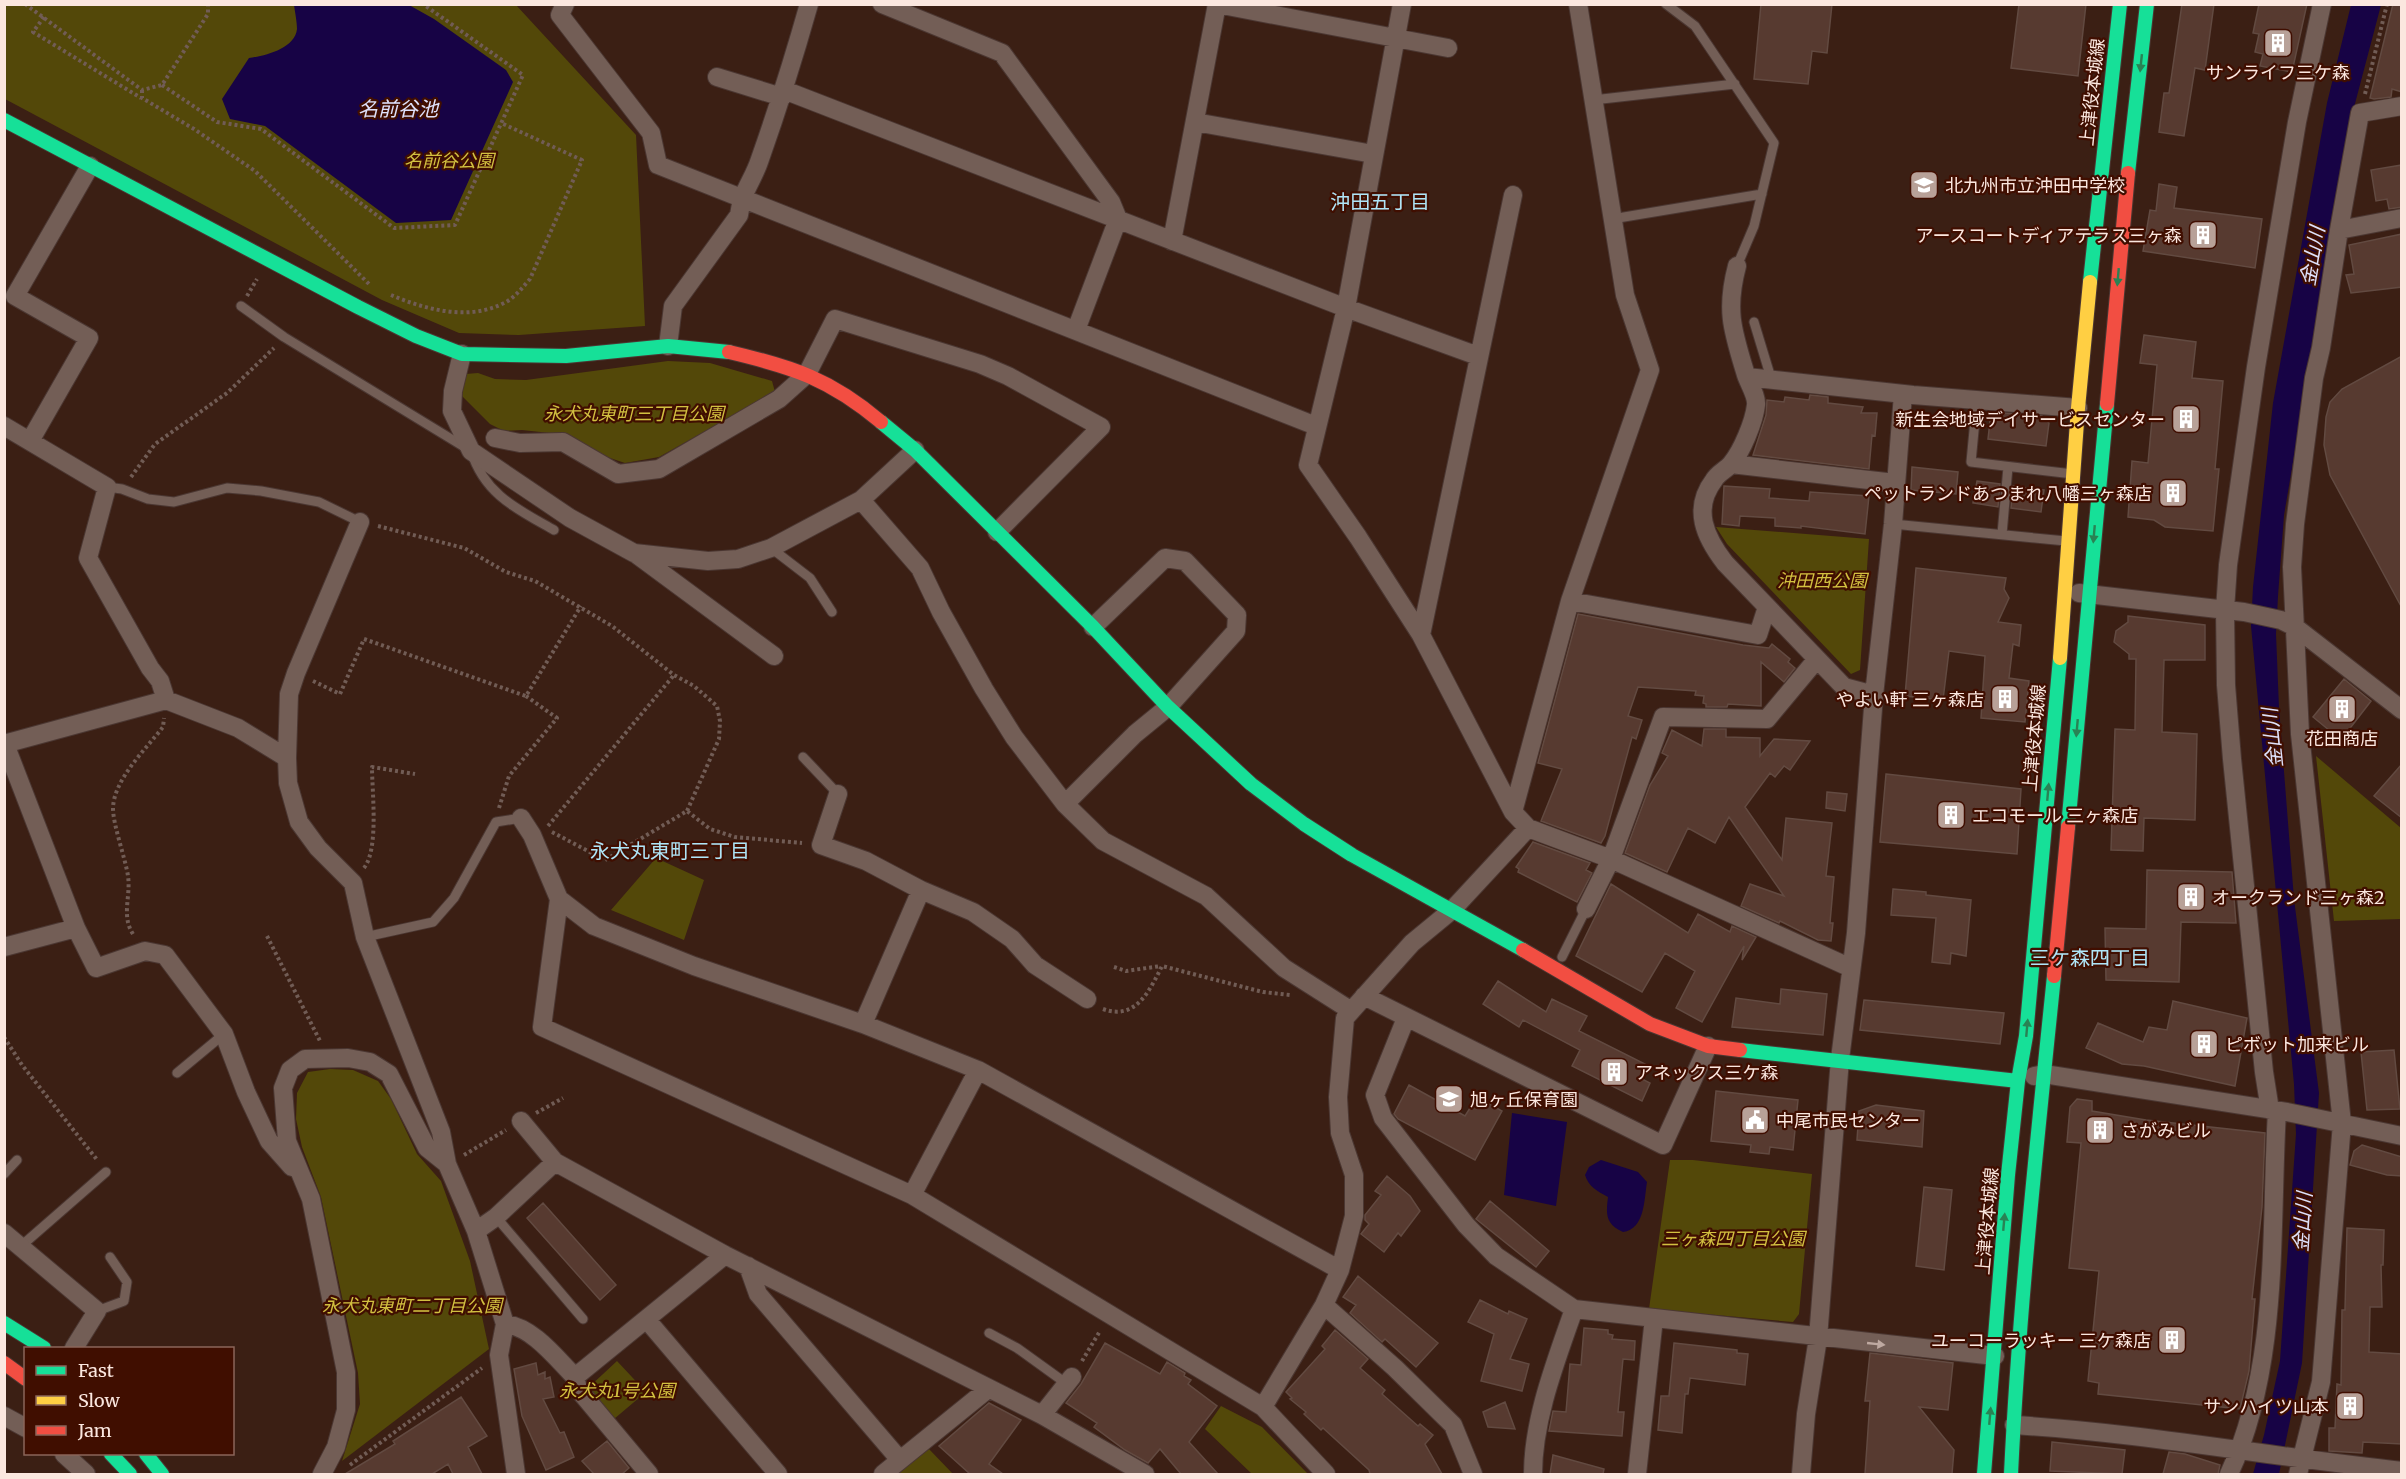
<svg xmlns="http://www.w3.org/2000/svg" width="2406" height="1479" font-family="Merriweather,'Noto Sans JP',serif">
  <rect width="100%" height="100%" fill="#3b1f14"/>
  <path fill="#534809" d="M4 5H516L636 135 645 326 519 335 459 333 382 300 5 99Z
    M668 361 710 363 772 381 775 392 659 457 625 463 595 453 568 435 522 430 504 431 490 424 461 395 466 374 478 373 495 379 526 380Z
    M1716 527 1869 539 1860 670 1851 674 1727 544Z
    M2316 756 2401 828V919L2334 921Z
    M656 858 704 880 684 940 611 910Z
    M330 1069 353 1070 378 1081 391 1099 417 1154 441 1181 470 1261 489 1349 342 1461 360 1404 358 1373 321 1197 302 1147 296 1119 297 1093 308 1072Z
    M1670 1160H1693L1812 1174 1799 1314 1793 1322 1649 1309Z
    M617 1361 646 1392 614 1419 588 1388Z
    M1221 1406 1262 1427 1308 1474H1252L1205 1429Z
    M928 1448 953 1474H896Z"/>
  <path fill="#170345" d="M294 5H409L434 19 506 70 513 82 451 220 396 223 265 126 230 119 222 99 249 58C264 56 295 49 297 29 297 22 295 12 294 5Z
    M2351 5H2381L2352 115 2284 515 2278 596 2276 634 2279 708 2294 899 2319 1093 2302 1363 2279 1474H2253L2264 1435 2280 1361 2296 1134 2294 1084 2251 626 2253 587 2273 403 2327 103Z
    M1512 1113 1567 1122 1556 1206 1504 1195Z
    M1601 1160 1638 1172 1647 1182C1644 1200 1645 1229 1623 1232 1605 1224 1606 1214 1608 1197 1597 1191 1589 1187 1585 1175L1589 1167Z"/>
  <path fill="#573a30" stroke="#624a41" stroke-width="1.5" d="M1761 4H1832L1827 53 1812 51 1808 84 1754 79Z
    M2019 4H2086L2078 76 2011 68Z
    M2182 4H2214L2205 70 2195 68 2184 136 2159 132 2164 93H2169Z
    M2259 4H2307L2292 72 2260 66 2263 54 2255 52 2259 34 2253 33Z
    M2393 4H2402V92L2392 89 2391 97 2374 99 2370 98Z
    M2402 165V207L2389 209 2387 199 2376 201 2371 170Z
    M2159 184 2177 187 2174 208 2262 219 2255 268 2143 251 2150 210 2156 211Z
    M2402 234V287L2351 293 2346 275 2354 274 2349 245Z
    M2144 335 2196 342 2192 378 2223 381 2215 469H2219L2213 531 2165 527 2154 520 2128 517 2132 461 2148 463 2157 365 2140 363Z
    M2402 356V608L2330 475 2324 445 2326 417 2330 402 2342 389Z
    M1810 395 1828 397V403L1863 407 1861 413H1877L1875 436 1872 435 1869 469 1753 455 1766 415 1767 400 1784 402 1785 397 1809 400Z
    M1991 412 2042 416 2049 423 2046 446 1988 439Z
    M1912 467 1958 472 1956 494 1911 490Z
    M1977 481 2000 484 1998 507 1973 503Z
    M1724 486 1770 489 1769 498 1809 501 1810 492 1869 496 1865 534 1801 526V528L1775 526V518L1740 516 1739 526 1722 524Z
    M2013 486 2044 490 2041 512 2011 508Z
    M1916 568 2006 578 2004 589 2009 598 1998 622 2021 625 2019 646 2013 644 2009 678 2029 681 2025 722 1981 718 1985 656 1949 651 1943 700 1905 696Z
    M1578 614 1743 645 1769 648 1772 644 1790 659 1788 662 1795 668 1784 682 1761 662V706L1728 704 1727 707H1706V704L1703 703 1704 696 1695 695 1696 691 1638 687 1628 716 1642 720 1636 739 1632 737 1605 836 1601 843 1541 821 1562 769 1538 763Z
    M2128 616 2205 625V660H2164L2162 732 2197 734 2195 820 2144 818 2143 851 2111 850 2115 729 2135 730 2136 659H2129V654L2114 642 2116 631 2128 622Z
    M2344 679 2371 701 2341 740 2313 717Z
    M1704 729H1726V737L1760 738V756L1774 739 1810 741 1790 770 1784 766 1775 777 1770 773 1745 807 1782 860 1786 818 1832 823 1826 876 1834 877 1830 923H1833L1831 941 1818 940 1780 921 1779 923 1741 906 1750 884 1784 896 1729 817 1715 843 1688 828 1667 872 1625 853 1650 785 1668 756 1662 753 1672 730 1702 746Z
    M2402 764V818L2374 796Z
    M1886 774 2021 789 2017 854 1880 842Z
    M1827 792 1847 794 1845 811 1826 808Z
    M1533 842 1590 863 1586 870 1592 873 1577 902 1518 872 1519 869 1516 867Z
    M2147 870 2232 872 2236 923 2181 922 2179 982 2106 980 2105 928 2146 929Z
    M1611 884 1688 933 1698 914 1730 932 1732 926 1756 937 1742 960 1744 946 1702 1022 1676 1008 1695 971 1665 953 1642 992 1576 956Z
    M1893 889 1926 892V895L1971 900 1966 956 1951 953 1950 964 1932 962 1936 918 1891 915Z
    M1498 981 1546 1012 1552 999 1587 1016 1579 1031 1647 1065 1640 1078 1650 1083 1642 1101 1572 1066 1580 1050 1523 1020 1519 1027 1483 1004Z
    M1781 989 1827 994 1823 1035 1732 1027 1736 998 1780 1004Z
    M1864 1000 2004 1013 2000 1044 1860 1030Z
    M2173 1001 2247 1018 2235 1086 2144 1066 2122 1064 2086 1048 2098 1023 2143 1042 2149 1027 2167 1030Z
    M2394 1050 2400 1109 2367 1110 2361 1052Z
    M1409 1085 1465 1116 1477 1097 1502 1111 1475 1160 1398 1119 1394 1114Z
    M1716 1091 1798 1100 1793 1150 1770 1147 1769 1154 1750 1152 1751 1145 1711 1141Z
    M2077 1099 2092 1101V1111L2146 1120 2265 1133 2262 1207 2252 1299H2255L2249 1371 2240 1409 2098 1394 2099 1383 2088 1381 2099 1271 2069 1268 2081 1143 2067 1142 2070 1107Z
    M1876 1105 1924 1111 1922 1147 1857 1140 1859 1111Z
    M2362 1145 2402 1157V1176L2387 1175 2350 1165 2354 1151Z
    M1387 1176 1410 1196 1420 1211 1401 1236 1398 1233 1384 1252 1361 1234 1369 1224 1365 1220V1215L1381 1195 1375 1191Z
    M1924 1187 1952 1190 1944 1270 1916 1266Z
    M1490 1201 1549 1251 1536 1267 1476 1219Z
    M543 1203 616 1285 600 1300 527 1218Z
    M2347 1228 2384 1230 2383 1265H2381L2382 1307H2370L2369 1352 2402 1354V1444L2363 1442 2362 1453 2329 1451V1428H2335L2337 1384 2341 1385 2342 1310H2345Z
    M1358 1276 1438 1343 1416 1367 1385 1339 1382 1342 1350 1313 1356 1305 1343 1297Z
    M1480 1300 1508 1314 1509 1311 1527 1319 1510 1359 1529 1364 1522 1391 1481 1381 1494 1334 1468 1322Z
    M1584 1328 1608 1330V1334L1613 1335 1612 1339 1635 1341 1634 1360 1623 1359 1618 1412H1624L1622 1436 1549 1431 1553 1411 1566 1412 1570 1364 1581 1365Z
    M1335 1330 1368 1359 1360 1368 1385 1390 1382 1394 1418 1426 1420 1424 1433 1435 1425 1444 1442 1474H1370L1369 1470 1323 1428 1321 1430 1304 1414 1306 1412 1290 1399 1292 1398 1286 1392 1325 1349 1322 1346Z
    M1105 1343 1160 1374 1167 1362 1185 1373 1184 1376 1191 1380 1188 1384 1217 1406 1189 1442 1218 1474H1181L1160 1449 1148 1463 1125 1450 1094 1427 1097 1423 1066 1403 1081 1384Z
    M1674 1343 1737 1350V1353L1748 1354 1745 1385 1690 1378 1688 1394H1685L1682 1433 1658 1430 1661 1396H1669Z
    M1870 1353 1953 1363 1948 1410 1919 1407 1954 1450 1952 1474H1865L1870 1401H1865Z
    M536 1363 538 1375 545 1372V1379L550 1377 554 1397 543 1399 560 1433 564 1432 574 1457 546 1470 522 1416 514 1369Z
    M461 1397 487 1436 468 1447 482 1474H453L448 1464 432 1474H345L395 1444 393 1441Z
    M1505 1402 1515 1429 1488 1427 1483 1412Z
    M989 1403 1021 1420 989 1464 1003 1474H970L939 1446Z
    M607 1441 629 1468 622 1474H594L582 1461Z
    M2052 1442 2125 1450 2122 1474 2050 1471Z
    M2169 1452 2185 1454 2220 1465 2218 1474H2163Z
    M1553 1455 1604 1469 1603 1474H1550Z"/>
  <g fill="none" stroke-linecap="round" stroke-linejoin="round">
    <g stroke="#4b3732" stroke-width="11">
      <path id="lane" d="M1666 4 1695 26 1774 143 1754 226 1737 266
        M1593 100 1735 84
        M1612 219 1762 194
        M241 306 284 337 471 451C485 495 517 509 554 530
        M1754 322 1771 378
        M1977 399 1971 462 2073 474
        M107 487 122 489 148 499 174 502 227 488 261 491 319 502 360 522
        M1893 524 2066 541
        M2002 534 2008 467
        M771 548 810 578 832 612
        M803 757 838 794
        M365 937 433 922 454 898 496 822 521 818
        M1562 957 1586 909
        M177 1073 224 1034
        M4 1174 17 1160
        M496 1217 583 1319
        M20 1247 106 1172
        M97 1311 124 1301 127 1282 110 1257
        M989 1333 1017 1348 1067 1384"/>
    </g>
    <g stroke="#4b3732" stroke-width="20">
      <path id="street" d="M565 4 560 15 651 133 658 165 1316 426
        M882 4 1002 53 1111 202 1118 219 1076 330
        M1217 4 1448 48
        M1402 4 1346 308 1308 465 1358 537 1421 635 1513 812 1528 828 1611 859 1851 968
        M717 77 782 97
        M784 90 1346 308 1478 356
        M1195 122 1373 154
        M2339 230 2402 218
        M1172 241 1217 4
        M1737 266C1725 311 1733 332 1746 375 1749 384 1757 396 1756 405 1754 422 1742 451 1731 464 1726 470 1718 473 1714 480 1692 509 1705 537 1725 563L1844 687 1874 695
        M668 346 673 306 739 215C742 190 753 181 760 159 778 108 794 57 809 4
        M462 354 453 391 452 411 471 451 570 518 634 553 708 561 738 559 771 548 861 500 915 450
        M1747 377 1913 395 2078 408
        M4 426 107 487 88 558 150 668 160 681 166 700 238 728 287 758 288 783 299 822 318 848 353 883 365 937 441 1132 447 1164 476 1231 505 1324
        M495 438 520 443 563 442 618 474 659 469 779 399 807 374 835 319 980 364 1008 376 1101 427 997 532
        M30 441 89 338 15 296 90 166
        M1731 464 1895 483
        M861 500 920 568 941 612 984 689 1014 737 1065 804 1103 841 1206 896 1284 968 1350 1010
        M636 554 774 656
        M2079 593 2244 612 2281 620 2295 627 2402 710
        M1570 601 1758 635 1767 607
        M1421 635 1513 195
        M4 744 166 700
        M5 744 76 928 96 968 145 951 165 955 224 1034 246 1092 269 1141 292 1167
        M287 758 289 694 296 673 360 522
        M838 794 821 845 866 861 921 890 863 1024
        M1065 804 1135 734 1168 707 1236 631 1237 615 1185 561 1165 558 1093 627
        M1513 812 1570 601 1650 370 1625 295 1578 4
        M521 818 532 835 559 899 594 926 694 966 863 1024 978 1070 1340 1270
        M921 890 973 912 1012 939 1035 965 1087 999
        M559 899 542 1027 912 1195 1263 1407 1326 1474
        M1586 909 1611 859 1663 717 1767 719 1817 659
        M4 947 76 928
        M1364 996 1663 1145 1708 1046
        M1406 1018 1375 1095 1383 1118 1466 1225 1496 1256 1574 1309 1995 1356
        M2034 1076 2044 1074 2287 1112 2402 1136
        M2270 1110 2264 1072 2232 759 2226 685 2225 610 2228 565 2256 367 2297 122 2322 4
        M521 1121 555 1162 725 1255 1042 1415 1145 1474
        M912 1195 978 1070
        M476 1231 496 1217 555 1162
        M4 1233 97 1311 74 1348
        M748 1266 758 1294 900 1460
        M1324 1305 1395 1368 1453 1425 1473 1474
        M647 1320 778 1474
        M575 1377 578 1389 649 1474
        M1263 1407 1324 1305 1340 1270 1354 1216V1175L1340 1133 1338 1097 1345 1018 1412 943 1452 910 1528 828
        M1042 1415 1072 1377
        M4 1416 26 1428
        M2014 1425C2144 1433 2272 1457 2402 1471
        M64 1454 86 1474
        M322 1474 336 1447 346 1410V1372L311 1199 287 1141 283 1088 290 1070 305 1059 348 1058 370 1062 389 1074 427 1148 447 1164
        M516 1474 499 1355 505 1324C533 1327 556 1358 575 1377L725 1255
        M883 1474 988 1389
        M1533 1474C1533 1419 1556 1361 1574 1309
        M1637 1474 1654 1318
        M1801 1474 1806 1414 1818 1338 1840 1059 1856 933 1874 695 1893 524 1903 394
        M2229 1474C2280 1365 2270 1230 2277 1111
        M2298 1474 2321 1382 2342 1123 2300 734 2292 567 2295 524 2314 378 2321 348 2339 230 2360 113 2402 106"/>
    </g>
    <g stroke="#4b3732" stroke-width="16">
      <path id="fast" d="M4 120 358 307 416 336 462 354 566 356 668 346 729 352
        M2128 173 2147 4
        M2090 282 2120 4
        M881 422 915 450 1093 627 1168 707 1251 784 1304 824 1352 855 1523 950
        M2068 827 2107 404
        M1740 1050 2018 1081
        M4 1323 44 1348
        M111 1454 130 1474
        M146 1454 162 1474
        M1984 1474 2008 1175 2018 1081 2026 1036 2060 658
        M2011 1474C2019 1307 2037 1142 2054 976"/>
    </g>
    <g stroke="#4b3732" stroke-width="16">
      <path id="slow" d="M2060 658 2078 408 2090 282"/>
    </g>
    <g stroke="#4b3732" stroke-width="16">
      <path id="jam" d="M729 352C793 367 830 379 881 422
        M2107 404 2128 173
        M1523 950 1650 1024 1708 1046 1740 1050
        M2054 976 2068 827
        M4 1363 26 1379"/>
    </g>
    <path stroke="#715c55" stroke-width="4" stroke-dasharray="3 3" stroke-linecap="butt" d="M25 4 142 90 162 85 208 14V4
      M44 17 33 32 141 98
      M162 85 217 122 261 129 394 228 455 225 523 75 423 4
      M142 90V98L194 129 255 171 370 285
      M2365 94 2387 4
      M391 295C424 309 467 321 502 304 514 299 521 289 530 279L582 160 501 123
      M247 296 257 279
      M131 477 155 444 227 393 274 348
      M378 526 464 548 506 572 535 581 612 626 674 675 694 686 717 706 720 721 719 739 687 811
      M313 681 340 694 364 639 526 696 581 606
      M499 808 509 776 557 718 526 696
      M548 826 674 675
      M552 832 605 860 687 811 710 829 735 837 802 843
      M364 868C379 849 372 792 372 767L415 774
      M133 934C121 916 131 896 128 876 125 857 113 825 113 808 114 779 146 749 163 727L164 718
      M267 936 320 1041
      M1114 967 1126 971 1161 966
      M1103 1009C1136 1021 1150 990 1162 966L1263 992 1290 995
      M4 1037 22 1065 98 1161
      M536 1113 563 1098
      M464 1155 506 1130
      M1082 1361 1100 1331
      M350 1465 482 1368"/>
    <use href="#lane" stroke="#735e56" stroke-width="9"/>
    <use href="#street" stroke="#735e56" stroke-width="18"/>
    <use href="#fast" stroke="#16e098" stroke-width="14"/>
    <use href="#slow" stroke="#ffcf43" stroke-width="14"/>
    <use href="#jam" stroke="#f24e42" stroke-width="14"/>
  </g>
  <defs><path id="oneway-solid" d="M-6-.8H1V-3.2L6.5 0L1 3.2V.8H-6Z" transform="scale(1.5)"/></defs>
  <g fill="#298254">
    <use href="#oneway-solid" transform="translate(2141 63) rotate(96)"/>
    <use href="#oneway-solid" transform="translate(2118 277) rotate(95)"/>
    <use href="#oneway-solid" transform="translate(2094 534) rotate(95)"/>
    <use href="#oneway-solid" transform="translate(2077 728) rotate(95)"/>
    <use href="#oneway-solid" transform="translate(2048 792) rotate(-85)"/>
    <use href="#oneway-solid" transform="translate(2027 1028) rotate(-85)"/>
    <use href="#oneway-solid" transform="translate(2004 1222) rotate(-85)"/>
    <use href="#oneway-solid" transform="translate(1990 1416) rotate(-85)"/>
  </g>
  <use fill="#bea9a1" href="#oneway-solid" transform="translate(1876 1344) rotate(6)"/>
  <defs>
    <g id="building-square" transform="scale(1.5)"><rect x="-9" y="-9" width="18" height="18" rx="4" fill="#b8a198" stroke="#400e00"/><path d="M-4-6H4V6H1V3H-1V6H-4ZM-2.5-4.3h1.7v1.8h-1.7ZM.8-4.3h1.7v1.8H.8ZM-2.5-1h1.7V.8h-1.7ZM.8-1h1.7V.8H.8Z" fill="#fff"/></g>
    <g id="school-square" transform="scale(1.5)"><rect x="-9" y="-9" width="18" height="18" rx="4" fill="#b8a198" stroke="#400e00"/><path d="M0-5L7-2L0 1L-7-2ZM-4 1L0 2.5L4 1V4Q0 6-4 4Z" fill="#fff"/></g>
    <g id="civic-square" transform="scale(1.5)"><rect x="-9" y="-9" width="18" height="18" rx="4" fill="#b8a198" stroke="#400e00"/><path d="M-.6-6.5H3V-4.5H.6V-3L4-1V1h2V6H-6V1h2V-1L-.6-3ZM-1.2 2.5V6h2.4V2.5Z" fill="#fff"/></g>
  </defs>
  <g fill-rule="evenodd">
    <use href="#building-square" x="2278" y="43"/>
    <use href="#school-square" x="1924" y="185"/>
    <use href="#building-square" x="2203" y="235"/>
    <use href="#building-square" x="2186" y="419"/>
    <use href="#building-square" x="2173" y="493"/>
    <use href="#building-square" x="2005" y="699"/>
    <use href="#building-square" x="2342" y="709"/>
    <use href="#building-square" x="1951" y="815"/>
    <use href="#building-square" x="2191" y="897"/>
    <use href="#building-square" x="2204" y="1044"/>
    <use href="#building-square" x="1614" y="1072"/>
    <use href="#school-square" x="1449" y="1099"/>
    <use href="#civic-square" x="1755" y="1120"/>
    <use href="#building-square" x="2100" y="1130"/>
    <use href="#building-square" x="2172" y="1340"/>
    <use href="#building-square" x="2350" y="1406"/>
  </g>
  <g text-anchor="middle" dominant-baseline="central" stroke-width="4.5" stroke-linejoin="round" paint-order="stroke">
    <g font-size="18" fill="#fbe7df" stroke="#400e00" text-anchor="start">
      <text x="2278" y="72" text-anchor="middle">サンライフ三ケ森</text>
      <text x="1945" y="185">北九州市立沖田中学校</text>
      <text x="2182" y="235" text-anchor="end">アースコートディアテラス三ヶ森</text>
      <text x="2165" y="419" text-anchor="end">新生会地域デイサービスセンター</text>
      <text x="2152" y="493" text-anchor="end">ペットランドあつまれ八幡三ヶ森店</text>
      <text x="1984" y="699" text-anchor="end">やよい軒 三ヶ森店</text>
      <text x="2342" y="738" text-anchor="middle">花田商店</text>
      <text x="1972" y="815">エコモール 三ヶ森店</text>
      <text x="2212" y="897">オークランド三ヶ森2</text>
      <text x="2225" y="1044">ピボット加来ビル</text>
      <text x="1635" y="1072">アネックス三ケ森</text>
      <text x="1470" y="1099">旭ヶ丘保育園</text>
      <text x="1776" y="1120">中尾市民センター</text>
      <text x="2121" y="1130">さがみビル</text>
      <text x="2151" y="1340" text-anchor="end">ユーコーラッキー 三ケ森店</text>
      <text x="2329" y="1406" text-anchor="end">サンハイツ山本</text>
    </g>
    <g font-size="18" fill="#fbe7df" stroke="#400e00">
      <text transform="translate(2092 92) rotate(-84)">上津役本城線</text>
      <text transform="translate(2034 738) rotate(-85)">上津役本城線</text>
      <text transform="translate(1987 1221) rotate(-85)">上津役本城線</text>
    </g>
    <g font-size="18" font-style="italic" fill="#d2c040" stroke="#400e00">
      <text x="449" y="160">名前谷公園</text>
      <text x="634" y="413">永犬丸東町三丁目公園</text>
      <text x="1822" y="580">沖田西公園</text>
      <text x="1733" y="1238">三ヶ森四丁目公園</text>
      <text x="412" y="1305">永犬丸東町二丁目公園</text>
      <text x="617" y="1390">永犬丸1号公園</text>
    </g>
    <g font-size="20" font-style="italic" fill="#dee1fb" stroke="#400e00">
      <text x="398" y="108">名前谷池</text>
      <text transform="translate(2312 256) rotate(-80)">金山川</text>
      <text transform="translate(2272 738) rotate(-96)">金山川</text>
      <text transform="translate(2302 1222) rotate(-86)">金山川</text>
    </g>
    <g font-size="20" fill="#afe5f7" stroke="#400e00">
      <text x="1380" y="201">沖田五丁目</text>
      <text x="670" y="850">永犬丸東町三丁目</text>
      <text x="2090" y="957">三ケ森四丁目</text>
    </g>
  </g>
  <rect width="2406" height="1479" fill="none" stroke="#fbe7df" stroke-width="12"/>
  <rect x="24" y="1347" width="210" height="108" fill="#400e00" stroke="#8b6559" stroke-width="1.5"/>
  <rect x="36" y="1366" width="30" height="9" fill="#16e098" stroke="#8b6559" stroke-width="1.5"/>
  <text x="78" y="1377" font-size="18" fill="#fbe7df">Fast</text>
  <rect x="36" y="1396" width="30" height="9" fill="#ffcf43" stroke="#8b6559" stroke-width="1.5"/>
  <text x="78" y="1407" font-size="18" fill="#fbe7df">Slow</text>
  <rect x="36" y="1426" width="30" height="9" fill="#f24e42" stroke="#8b6559" stroke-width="1.5"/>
  <text x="78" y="1437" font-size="18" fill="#fbe7df">Jam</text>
</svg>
